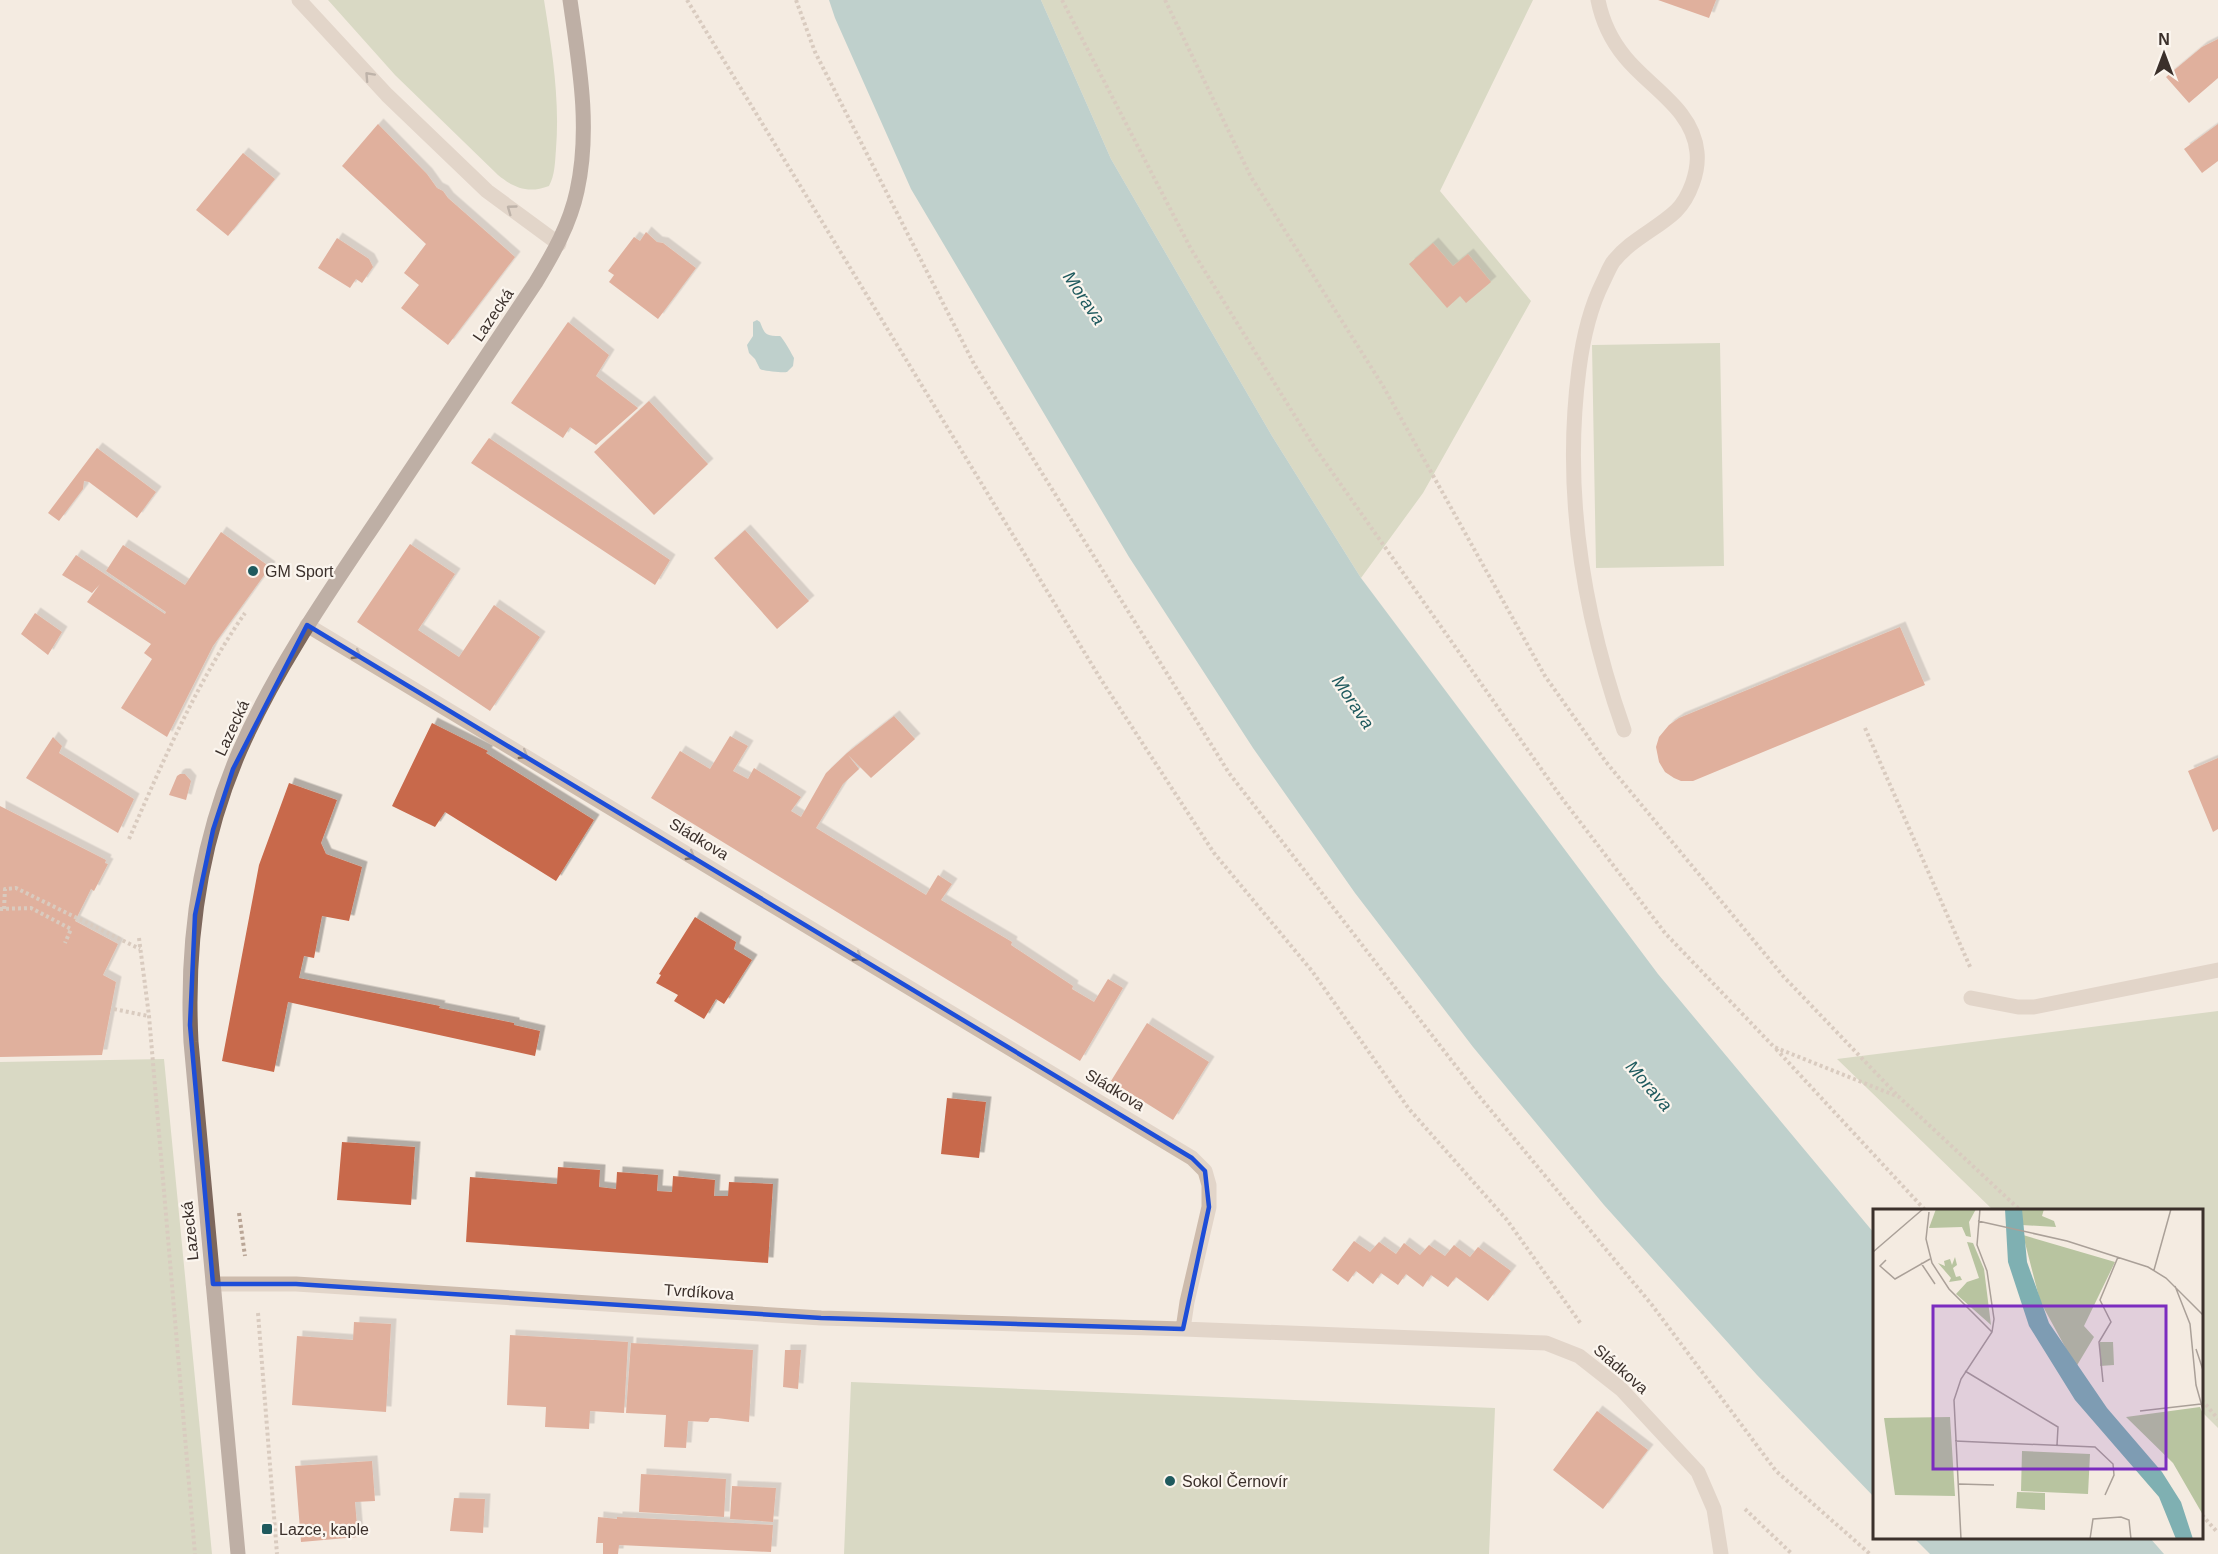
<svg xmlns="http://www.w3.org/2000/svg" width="2218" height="1554" font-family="Arial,sans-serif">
  <defs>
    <filter id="shadow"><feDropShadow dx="5.5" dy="-5.5" stdDeviation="0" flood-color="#0004"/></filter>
  </defs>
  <rect width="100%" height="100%" fill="#f4ebe1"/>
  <path fill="#b8c4a0" d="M328 0H544C552 50 560 99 556 149 555 162 555 175 549 186 528 194 514 188 498 175L395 75Z
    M1041 0H1533L1440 191 1531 301 1423 493 1361 578 1272 436 1111 159Z
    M1720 343 1724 566 1596 568 1592 345Z
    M2218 1011V1428L2202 1412V1210H1993L1837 1059Z
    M164 1059 212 1554H0V1062Z
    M851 1382 1495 1408 1489 1554H844Z"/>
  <path fill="#7fb0b2" d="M829 0H1041L1111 159 1272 436 1361 578 1658 974 1874 1233V1497L1757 1375 1604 1205 1473 1047 1355 893 1253 748 1129 557 911 189 835 18Z
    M757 320 760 322C765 335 766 336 780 336 783 338 792 354 794 358L793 366 787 372C783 373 763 371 760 369L755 359 749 353 747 345 753 336V322Z
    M1914 1538H2150L2164 1554H1930Z"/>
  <path fill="#c8694b" filter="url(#shadow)" d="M1658 0H1716L1709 18Z
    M2218 39V78L2189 103 2166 77 2202 47Z
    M378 124 427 174 437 188 443 191 448 198 515 257 448 345 401 308 419 285 404 273 426 244 342 166Z
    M2218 124V161L2202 173 2184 149Z
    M243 153 275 179 228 236 196 210Z
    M646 232 657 242 663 243 696 268 658 319 609 282 614 275 608 271 634 237 640 241Z
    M337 238 369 259 373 267 362 283 356 279 350 288 318 268Z
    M1433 243 1453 266 1468 254 1491 282 1466 303 1460 296 1447 308 1409 264Z
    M568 322 609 355 596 376 638 408 596 445 570 427 563 438 511 403Z
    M649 401 708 464 654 515 594 452Z
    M489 438 670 560 655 585 471 463Z
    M97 448 156 492 137 518 89 482 84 481 83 489 59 521 48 513Z
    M745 530 809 601 777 629 714 558Z
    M221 532 270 567 213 646 167 737 121 708 152 659 144 653 151 644 87 602 100 584 92 593 62 575 76 555 165 614 166 612 106 571 123 545 185 585Z
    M410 544 455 574 418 630 459 657 494 605 540 637 490 711 357 622Z
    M35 613 62 632 48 655 21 634Z
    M1900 627 1925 685 1693 781H1681L1674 778 1665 772 1659 762 1656 747 1659 737 1669 725 1679 718Z
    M894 716 915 739 871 778 848 755 859 769 843 784 816 828 926 895 938 875 952 884 941 900 1012 942 1011 945 1073 986 1072 989 1094 1002 1108 979 1123 988 1080 1061 651 798 680 751 710 769 730 736 748 746 733 771 748 779 754 768 801 797 791 811 801 817 826 773 847 753Z
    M432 723 488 751 486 753 594 820 556 881 445 812 435 827 392 806Z
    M53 737 62 746 59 753 134 799 118 833 26 778Z
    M2218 758V829L2213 832 2188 771Z
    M180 774H185L191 781 186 800 169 795 177 776Z
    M289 783 337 800 321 843 326 854 362 867 349 921 322 916 314 958 304 956 299 978 440 1006 439 1008 514 1023V1025L540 1031 535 1056 288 1002 274 1072 222 1061 259 865Z
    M0 806 106 860 105 863 108 864 94 891 91 889 75 921 118 944 103 975 116 982 102 1055 0 1057Z
    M695 917 736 942 734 949 752 960 724 1004 716 999 704 1019 674 1001 678 995 656 983 661 975 659 974Z
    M1147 1023 1209 1062 1173 1120 1111 1081Z
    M947 1098 986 1102 979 1158 941 1154Z
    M342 1142 415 1147 411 1205 337 1200Z
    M558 1167 600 1170 599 1187 616 1189 617 1172 658 1175 657 1191 672 1192 673 1176 715 1180 714 1196H728L729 1182 773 1184 768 1263 466 1242 470 1177 557 1184Z
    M1354 1241 1370 1252 1379 1242 1396 1254 1404 1243 1420 1255 1429 1245 1445 1256 1454 1245 1470 1257 1478 1247 1511 1271 1488 1301 1456 1277 1448 1287 1431 1275 1423 1287 1406 1274 1398 1285 1381 1273 1373 1284 1356 1271 1348 1282 1332 1270Z
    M354 1322 391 1324 386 1412 292 1405 297 1336 353 1340Z
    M510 1335 628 1342 624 1413 590 1411 589 1429 545 1427 546 1407 507 1405Z
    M631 1343 753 1350 749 1422 717 1418H710L708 1422 688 1421 686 1448 664 1447 666 1415 626 1413Z
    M785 1350H801L798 1389 783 1387Z
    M1597 1411 1648 1450 1603 1509 1553 1470Z
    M372 1461 375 1501 355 1502 358 1537 301 1542 295 1466Z
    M641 1474 726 1479 724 1517 639 1512Z
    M732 1486 776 1488 773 1522 730 1519Z
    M454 1498 485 1499 483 1533 450 1531Z
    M598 1517 617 1519V1517L773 1525 771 1552 619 1545 618 1554H603V1543H596Z"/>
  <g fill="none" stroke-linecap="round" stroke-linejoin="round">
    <path stroke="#b9a596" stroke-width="4" stroke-dasharray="3 3" stroke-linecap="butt" d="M687 0 1100 678 1214 853 1312 971 1409 1109 1507 1220 1581 1324
      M796 0 815 52 974 364 1229 773 1479 1096 1652 1305 1776 1471 1870 1554
      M1062 0 1191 249 1313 445 1561 797 1665 933 1774 1047 1899 1097 2020 1210
      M1165 0 1251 177 1383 386 1545 676 1606 762 1784 977 1898 1096
      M1865 728 1971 969
      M129 839C163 761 197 682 245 613
      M0 909 31 908 71 929 65 943
      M4 909 5 889 16 888 140 949
      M139 938 149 1016 195 1554
      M114 1009 148 1016
      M1776 1049 1925 1210
      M239 1213 245 1256
      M258 1313 277 1554
      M2202 1400 2218 1419
      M1745 1509 1792 1554
      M2202 1515 2218 1533"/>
    <path stroke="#cdbbac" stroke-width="15" d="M299 0 387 95 487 191 559 244
      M1598 0C1602 20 1611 40 1625 57 1649 87 1693 109 1697 152 1699 171 1690 197 1676 211 1657 229 1630 240 1613 262 1609 268 1606 276 1603 282 1589 310 1583 338 1579 369 1563 491 1583 614 1624 730
      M307 625 1192 1158 1205 1171 1209 1185V1207L1187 1302 1183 1329
      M1971 998 2018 1007H2034L2218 970
      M213 1284H296L821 1318 1183 1329 1546 1343 1579 1356 1621 1389 1698 1472 1714 1509 1721 1554"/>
    <path stroke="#7d675c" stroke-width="15" d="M238 1554 191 1042C186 943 200 842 240 750 277 666 329 592 380 516 432 438 484 360 536 282 553 254 570 224 577 191 591 128 579 63 570 0"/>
  </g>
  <defs><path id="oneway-chevron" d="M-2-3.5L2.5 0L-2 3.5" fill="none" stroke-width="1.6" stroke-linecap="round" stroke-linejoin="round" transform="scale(1.5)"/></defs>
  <g stroke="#7d6f65">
    <use href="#oneway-chevron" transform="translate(369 76) rotate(-133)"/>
    <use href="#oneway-chevron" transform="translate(511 209) rotate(-144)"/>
    <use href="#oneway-chevron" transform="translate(357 655) rotate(31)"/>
    <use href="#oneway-chevron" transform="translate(524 755) rotate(31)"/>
    <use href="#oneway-chevron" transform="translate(691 856) rotate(31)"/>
    <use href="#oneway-chevron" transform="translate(858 957) rotate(31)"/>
  </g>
  <path d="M0 0H2218V1554H0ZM307 625 1192 1158 1205 1171 1209 1207 1183 1329 821 1318 296 1284H213L190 1025 195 915 213 830 233 769Z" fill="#f4ebe1" fill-opacity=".55" fill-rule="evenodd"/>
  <path fill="none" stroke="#1d4ed8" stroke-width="4.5" stroke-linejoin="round" d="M307 625 1192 1158 1205 1171 1209 1207 1183 1329 821 1318 296 1284H213L190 1025 195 915 213 830 233 769Z"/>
  <g fill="#1f5a5e" stroke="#fbf5ee" stroke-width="2">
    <circle cx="253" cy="571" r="6"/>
    <circle cx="1170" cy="1481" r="6"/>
    <rect x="261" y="1523" width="12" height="12" rx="3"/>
  </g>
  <g text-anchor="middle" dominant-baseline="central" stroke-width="4.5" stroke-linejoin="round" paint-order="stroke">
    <g font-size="16" fill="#3b302b" stroke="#fbf5ee">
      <text transform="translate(493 315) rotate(-56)">Lazecká</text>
      <text transform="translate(232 728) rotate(-65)">Lazecká</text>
      <text transform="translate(699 839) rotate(31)">Sládkova</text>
      <text transform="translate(1115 1090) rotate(31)">Sládkova</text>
      <text transform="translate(190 1231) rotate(-96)">Lazecká</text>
      <text transform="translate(699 1292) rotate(4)">Tvrdíkova</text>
      <text transform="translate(1621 1369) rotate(41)">Sládkova</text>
    </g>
    <g font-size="16" fill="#3b302b" stroke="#fbf5ee" text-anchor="start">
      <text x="265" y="571">GM Sport</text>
      <text x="1182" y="1481">Sokol Černovír</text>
      <text x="279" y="1529">Lazce, kaple</text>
    </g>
    <g font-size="18" font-style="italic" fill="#1f5a5e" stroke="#fbf5ee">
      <text transform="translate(1084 298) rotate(56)">Morava</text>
      <text transform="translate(1353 702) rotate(56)">Morava</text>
      <text transform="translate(1649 1086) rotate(49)">Morava</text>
    </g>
  </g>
  <g transform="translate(1873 1209)">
    <rect width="330" height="330" fill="#f4ebe1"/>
    <path d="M63 0H103L96 13 98 28 93 27 89 18 56 19ZM149 0H171L169 7 181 12 183 18 149 16ZM150 26 242 53 211 117 221 128 203 158 167 92ZM94 33 100 34 111 60 118 116 83 85 94 73 106 69ZM82 48 84 56 80 59 83 68 87 67 89 71 76 73 78 69 65 54 72 57 71 52 77 50 79 56ZM227 133H240L241 156 227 157ZM327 198 330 205V306L300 254 253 208ZM77 208 82 287 22 286 11 209ZM149 242 217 245 215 285 148 282ZM144 283 172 284V301L143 299Z" fill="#b8c4a0"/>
    <path d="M132 0H149L154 53 176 114 234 199 289 263 308 293 320 330H303L286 288 202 191 156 117 135 53Z" fill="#7fb0b2"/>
    <path fill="none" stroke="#aaa098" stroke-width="1.5" d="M56 3 53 30 59 54 76 80 119 123M105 12 194 32 275 58 293 69 330 106M0 43 50 0M13 51 7 57 22 70 57 50M48 54 62 75M281 61 298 0M302 77 317 115 323 176 330 201M323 140 330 161M92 162 185 218 184 236M230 173 226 133 238 113 227 91 245 48M267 202 328 195M82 232 222 238 240 255 241 266 232 286M86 275 121 276M88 330 81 191 88 170 119 123 121 110 114 62 104 36 107 0M217 330 220 310 248 308 256 311 258 330"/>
    <path fill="#7b2cbf" fill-opacity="0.15" stroke="#7b2cbf" stroke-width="3" d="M60 97H293V260H60Z"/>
    <rect width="330" height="330" fill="none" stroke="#3b302b" stroke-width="3"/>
  </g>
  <g transform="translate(2164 54)" stroke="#fbf5ee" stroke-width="4.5" paint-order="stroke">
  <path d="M0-4.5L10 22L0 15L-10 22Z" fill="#3b302b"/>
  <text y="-9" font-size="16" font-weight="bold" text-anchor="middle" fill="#3b302b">N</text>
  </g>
</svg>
